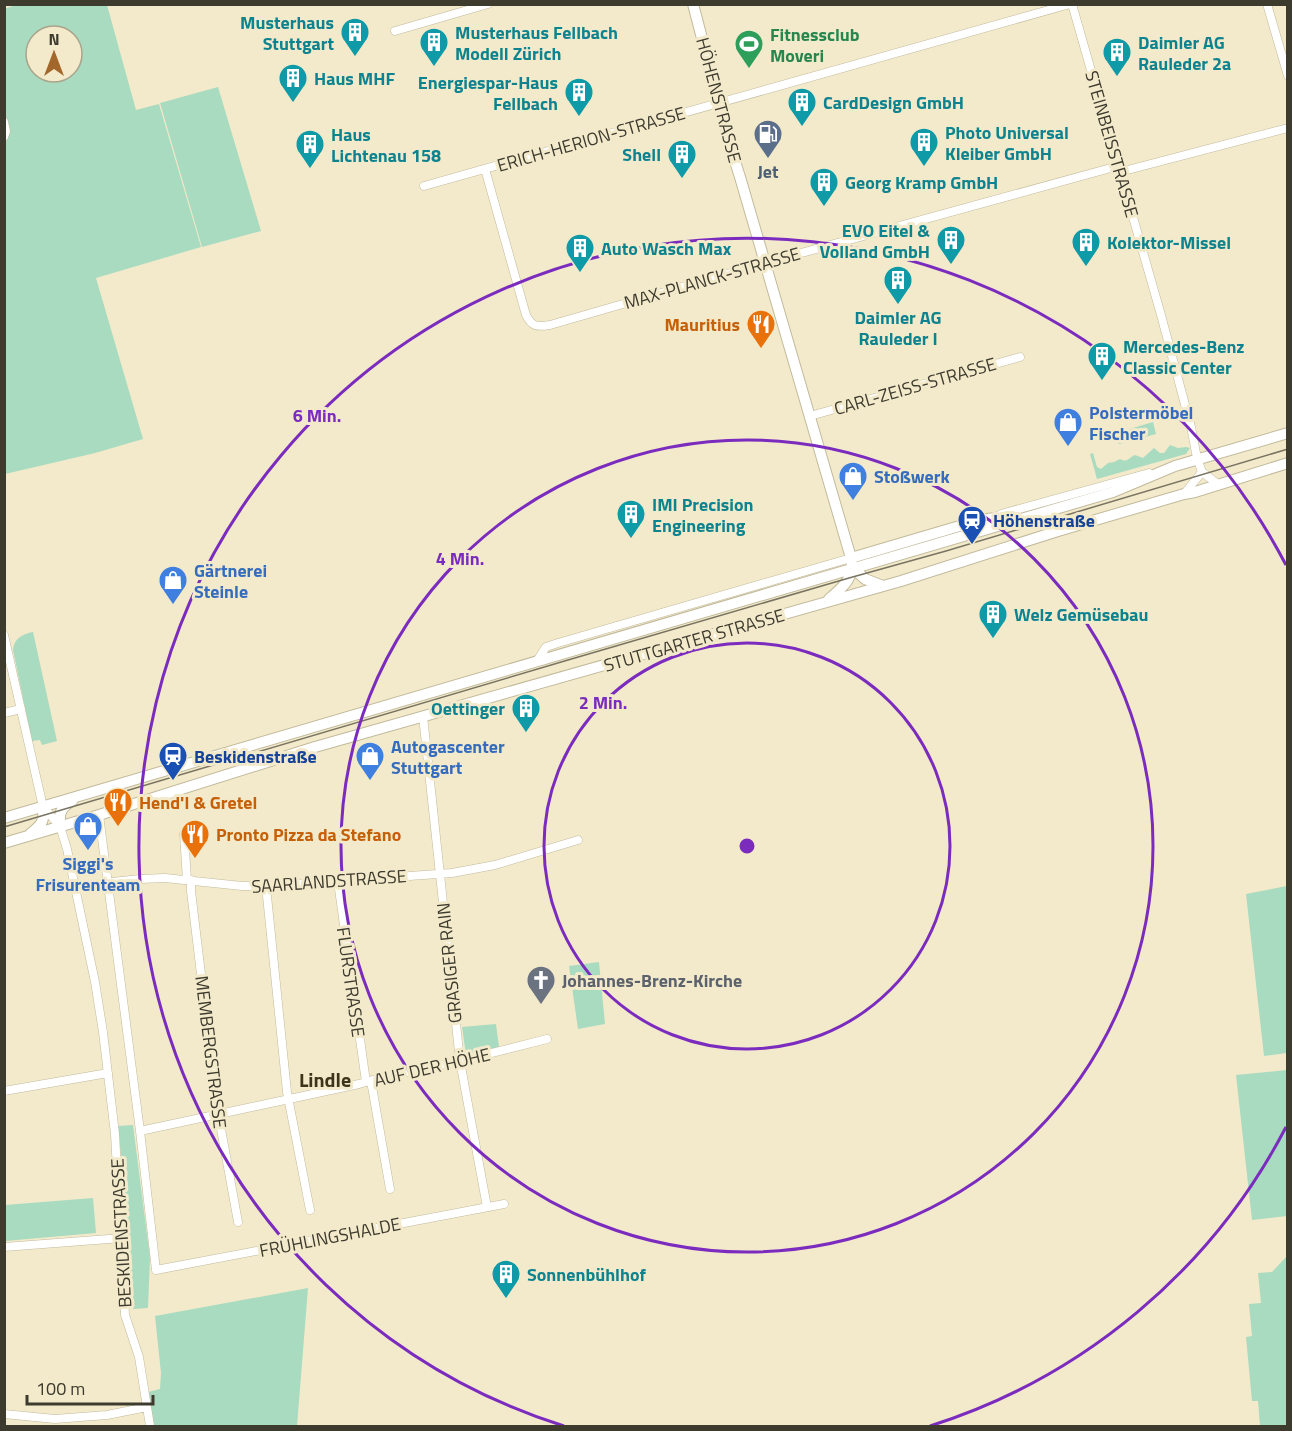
<svg xmlns="http://www.w3.org/2000/svg" width="1292" height="1431" font-family="'Titillium Web',sans-serif">
  <rect width="100%" height="100%" fill="#f3eacb"/>
  <path fill="#a8dbbf" fill-rule="evenodd" d="M19 4 107 5 136 110 159 104 201 247 96 278 143 439 95 453 5 474 4 9ZM36 36H72V72H36Z
    M218 87 261 231 202 247 160 103Z
    M1153 422 1156 434 1119 444 1116 433Z
    M1170 445 1178 448 1186 447 1190 448 1186 454 1097 479 1090 454 1093 453 1097 467 1101 469 1108 463 1114 462 1120 459C1128 463 1128 458 1135 455L1143 458 1154 448 1160 453H1164Z
    M33 632 57 741 42 745 40 740 32 741 13 650C14 638 23 634 33 632Z
    M1287 886V1053L1264 1056 1246 894Z
    M599 962 605 1024 578 1029 569 966Z
    M496 1024 499 1047 466 1055 462 1027Z
    M1287 1070V1216L1252 1220 1236 1075Z
    M133 1125 150 1258 148 1308 133 1309 123 1173 118 1126Z
    M93 1198 96 1233 5 1241V1205Z
    M1287 1256V1426H1260L1258 1401H1252L1246 1337 1252 1336 1249 1304 1261 1303 1258 1273 1272 1272Z
    M308 1288 297 1426H154L148 1392 160 1389 161 1373 155 1316Z"/>
  <g fill="none" stroke-linecap="round" stroke-linejoin="round">
    <g stroke="#c2ba9c" stroke-width="9">
      <path id="street" d="M1072 4 1161 315 1191 427 1197 458 1202 472 1219 485
        M1267 4 1288 76
        M395 31 488 4
        M4 122 6 131 4 137
        M485 169 526 315C532 327 537 327 550 325L765 263 1118 166
        M1120 172 1288 128
        M424 186 1070 4
        M810 416 1020 357
        M1184 494 1202 472
        M1001 514 1149 473
        M4 635 43 807 60 826 67 849 95 982 103 1032 115 1134 125 1315 139 1357 150 1426
        M537 661 546 647 558 643 851 558
        M4 713 21 709
        M423 716 460 1061 487 1207
        M99 815 140 1131 156 1270 504 1204
        M184 834 187 880
        M191 880V891L217 1107 238 1222
        M338 882 366 1082
        M76 886 140 879 165 878 242 886H266L452 873 495 865 578 840
        M266 886 287 1092 310 1210
        M371 1081 390 1189
        M4 1091 108 1073
        M140 1131 359 1084 383 1077 460 1061 547 1039
        M4 1247 122 1238
        M4 1414 55 1419 107 1415 147 1407"/>
    </g>
    <g stroke="#c2ba9c" stroke-width="12">
      <path id="secondary" d="M693 4 731 149 740 177 851 558C855 578 843 587 829 599
        M851 558 980 520 1010 516
        M853 568 865 579 883 586
        M4 818 1113 492 1175 466 1288 433
        M60 826C59 811 61 808 73 800
        M30 834C41 825 45 822 43 807
        M4 843 99 815 315 747 901 581 1058 531 1184 494 1195 492 1288 463"/>
    </g>
    <use href="#street" stroke="#fff" stroke-width="8"/>
    <use href="#secondary" stroke="#fff" stroke-width="10"/>
    <path stroke="#797462" stroke-width="1.5" d="M4 827 568 660 849 578 946 551 1288 449"/>
  </g>
  <g fill="none" stroke="#7b2cbf" stroke-width="3">
    <circle cx="747" cy="846" r="203"/>
    <circle cx="747" cy="846" r="406"/>
    <path d="M1286 1127A608 608 0 0 1 930 1426M564 1426A608 608 0 1 1 1286 565"/>
  </g>
  <defs>
    <g id="building-pin" transform="scale(1.5)"><path d="M0 17L-7.5 6A9.5 9.5 0 1 1 7.5 6Z" fill="#0f9aa8" stroke="#f3eacb"/><path d="M-4-6H4V6H1V3H-1V6H-4ZM-2.5-4.3h1.7v1.8h-1.7ZM.8-4.3h1.7v1.8H.8ZM-2.5-1h1.7V.8h-1.7ZM.8-1h1.7V.8H.8Z" fill="#fff"/></g>
    <g id="stadium-pin" transform="scale(1.5)"><path d="M0 17L-7.5 6A9.5 9.5 0 1 1 7.5 6Z" fill="#2e9e5b" stroke="#f3eacb"/><path d="M0-5a6.5 5 0 1 0 0 10a6.5 5 0 1 0 0-10ZM-3.5-1.8h7v3.6h-7Z" fill="#fff"/></g>
    <g id="fuel-pin" transform="scale(1.5)"><path d="M0 17L-7.5 6A9.5 9.5 0 1 1 7.5 6Z" fill="#5c6f8a" stroke="#f3eacb"/><path d="M-5.5-6h7V0h2V4h1.3V-2.5L3-4.5l.8-.8L6-3V5H2.5V1h-1V6h-7ZM-4.2-4.7v3.2H.2V-4.7Z" fill="#fff"/></g>
    <g id="restaurant-pin" transform="scale(1.5)"><path d="M0 17L-7.5 6A9.5 9.5 0 1 1 7.5 6Z" fill="#e8710a" stroke="#f3eacb"/><path d="M-5-6h1v4h1v-4h1v4h1v-4h1v5L-1.5 .5V6h-2V.5L-5-1ZM5-6V6H3V1.5H1.5Q1.5-4 5-6Z" fill="#fff"/></g>
    <g id="shop-pin" transform="scale(1.5)"><path d="M0 17L-7.5 6A9.5 9.5 0 1 1 7.5 6Z" fill="#3f7fe0" stroke="#f3eacb"/><path d="M-5-2.5h2.3a2.7 3.5 0 0 1 5.4 0H5L5.5 6h-11ZM-1.5-2.5h3a1.5 2.3 0 0 0-3 0Z" fill="#fff"/></g>
    <g id="station-pin" transform="scale(1.5)"><path d="M0 17L-7.5 6A9.5 9.5 0 1 1 7.5 6Z" fill="#1a4fb4" stroke="#f3eacb"/><path d="M-3-6H3Q5-6 5-4V2Q5 4 3 4L4.5 6H3L1.5 4h-3L-3 6H-4.5L-3 4Q-5 4-5 2V-4Q-5-6-3-6ZM-3.5-4v3h7v-3ZM-3.5 1v1.5H-2V1ZM2 1v1.5H3.5V1Z" fill="#fff"/></g>
    <g id="church-pin" transform="scale(1.5)"><path d="M0 17L-7.5 6A9.5 9.5 0 1 1 7.5 6Z" fill="#6b7280" stroke="#f3eacb"/><path d="M-1.2-6h2.4v3.5h3.3v2.4h-3.3V6h-2.4V-.1h-3.3v-2.4h3.3Z" fill="#fff"/></g>
  </defs>
  <g fill-rule="evenodd">
    <use href="#building-pin" x="355" y="32"/>
    <use href="#building-pin" x="434" y="42"/>
    <use href="#stadium-pin" x="749" y="44"/>
    <use href="#building-pin" x="1117" y="52"/>
    <use href="#building-pin" x="293" y="78"/>
    <use href="#building-pin" x="579" y="92"/>
    <use href="#building-pin" x="802" y="102"/>
    <use href="#fuel-pin" x="768" y="134"/>
    <use href="#building-pin" x="924" y="142"/>
    <use href="#building-pin" x="310" y="144"/>
    <use href="#building-pin" x="682" y="154"/>
    <use href="#building-pin" x="824" y="182"/>
    <use href="#building-pin" x="951" y="240"/>
    <use href="#building-pin" x="1086" y="242"/>
    <use href="#building-pin" x="580" y="248"/>
    <use href="#building-pin" x="898" y="280"/>
    <use href="#restaurant-pin" x="761" y="324"/>
    <use href="#building-pin" x="1102" y="356"/>
    <use href="#shop-pin" x="1068" y="422"/>
    <use href="#shop-pin" x="853" y="476"/>
    <use href="#building-pin" x="631" y="514"/>
    <use href="#station-pin" x="972" y="520"/>
    <use href="#shop-pin" x="173" y="580"/>
    <use href="#building-pin" x="993" y="614"/>
    <use href="#building-pin" x="526" y="708"/>
    <use href="#station-pin" x="173" y="756"/>
    <use href="#shop-pin" x="370" y="756"/>
    <use href="#restaurant-pin" x="118" y="802"/>
    <use href="#shop-pin" x="88" y="826"/>
    <use href="#restaurant-pin" x="195" y="834"/>
    <use href="#church-pin" x="541" y="980"/>
    <use href="#building-pin" x="506" y="1274"/>
  </g>
  <g text-anchor="middle" dominant-baseline="central" stroke-width="6" stroke-linejoin="round" paint-order="stroke">
    <g font-size="18" font-weight="bold" fill="#0d838f" stroke="#f3eacb" text-anchor="start">
      <text x="334" y="22" text-anchor="end">Musterhaus<tspan x="334" dy="21">Stuttgart</tspan></text>
      <text x="455" y="32">Musterhaus Fellbach<tspan x="455" dy="21">Modell Zürich</tspan></text>
      <text x="1138" y="42">Daimler AG<tspan x="1138" dy="21">Rauleder 2a</tspan></text>
      <text x="314" y="78">Haus MHF</text>
      <text x="558" y="82" text-anchor="end">Energiespar-Haus<tspan x="558" dy="21">Fellbach</tspan></text>
      <text x="823" y="102">CardDesign GmbH</text>
      <text x="945" y="132">Photo Universal<tspan x="945" dy="21">Kleiber GmbH</tspan></text>
      <text x="331" y="134">Haus<tspan x="331" dy="21">Lichtenau 158</tspan></text>
      <text x="661" y="154" text-anchor="end">Shell</text>
      <text x="845" y="182">Georg Kramp GmbH</text>
      <text x="930" y="230" text-anchor="end">EVO Eitel &amp;<tspan x="930" dy="21">Volland GmbH</tspan></text>
      <text x="1107" y="242">Kolektor-Missel</text>
      <text x="601" y="248">Auto Wasch Max</text>
      <text x="898" y="317" text-anchor="middle">Daimler AG<tspan x="898" dy="21">Rauleder I</tspan></text>
      <text x="1123" y="346">Mercedes-Benz<tspan x="1123" dy="21">Classic Center</tspan></text>
      <text x="652" y="504">IMI Precision<tspan x="652" dy="21">Engineering</tspan></text>
      <text x="1014" y="614">Welz Gemüsebau</text>
      <text x="505" y="708" text-anchor="end">Oettinger</text>
      <text x="527" y="1274">Sonnenbühlhof</text>
    </g>
    <g font-size="18" font-weight="bold" fill="#27864d" stroke="#f3eacb" text-anchor="start">
      <text x="770" y="34">Fitnessclub<tspan x="770" dy="21">Moveri</tspan></text>
    </g>
    <g font-size="18" fill="#3d3a2e" stroke="#f3eacb">
      <text transform="translate(719 100) rotate(75)">HÖHENSTRASSE</text>
      <text transform="translate(591 139) rotate(-16)">ERICH-HERION-STRASSE</text>
      <text transform="translate(1112 144) rotate(74)">STEINBEISSTRASSE</text>
      <text transform="translate(712 278) rotate(-16)">MAX-PLANCK-STRASSE</text>
      <text transform="translate(915 386) rotate(-16)">CARL-ZEISS-STRASSE</text>
      <text transform="translate(694 640) rotate(-16)">STUTTGARTER STRASSE</text>
      <text transform="translate(329 881) rotate(-4)">SAARLANDSTRASSE</text>
      <text transform="translate(449 963) rotate(-96)">GRASIGER RAIN</text>
      <text transform="translate(351 982) rotate(82)">FLURSTRASSE</text>
      <text transform="translate(211 1052) rotate(83)">MEMBERGSTRASSE</text>
      <text transform="translate(432 1067) rotate(-13)">AUF DER HÖHE</text>
      <text transform="translate(121 1233) rotate(-93)">BESKIDENSTRASSE</text>
      <text transform="translate(330 1237) rotate(-11)">FRÜHLINGSHALDE</text>
    </g>
    <g font-size="18" font-weight="bold" fill="#4e5e75" stroke="#f3eacb">
      <text x="768" y="171">Jet</text>
    </g>
    <g font-size="18" font-weight="bold" fill="#c56008" stroke="#f3eacb" text-anchor="start">
      <text x="740" y="324" text-anchor="end">Mauritius</text>
      <text x="139" y="802">Hend'l &amp; Gretel</text>
      <text x="216" y="834">Pronto Pizza da Stefano</text>
    </g>
    <g font-size="18" font-weight="bold" fill="#366cbe" stroke="#f3eacb" text-anchor="start">
      <text x="1089" y="412">Polstermöbel<tspan x="1089" dy="21">Fischer</tspan></text>
      <text x="874" y="476">Stoßwerk</text>
      <text x="194" y="570">Gärtnerei<tspan x="194" dy="21">Steinle</tspan></text>
      <text x="391" y="746">Autogascenter<tspan x="391" dy="21">Stuttgart</tspan></text>
      <text x="88" y="863" text-anchor="middle">Siggi's<tspan x="88" dy="21">Frisurenteam</tspan></text>
    </g>
    <g font-size="18" font-weight="bold" fill="#164399" stroke="#f3eacb" text-anchor="start">
      <text x="993" y="520">Höhenstraße</text>
      <text x="194" y="756">Beskidenstraße</text>
    </g>
    <g font-size="18" font-weight="bold" fill="#5b616d" stroke="#f3eacb" text-anchor="start">
      <text x="562" y="980">Johannes-Brenz-Kirche</text>
    </g>
    <g font-size="20" font-weight="bold" fill="#3c351b" stroke="#f3eacb">
      <text x="325" y="1079">Lindle</text>
    </g>
  </g>
  <circle cx="747" cy="846" r="9" fill="#7b2cbf" stroke="#f3eacb" stroke-width="3"/>
  <g font-size="18" text-anchor="middle" font-weight="bold" fill="#7b2cbf" stroke="#f3eacb" stroke-width="6" stroke-linejoin="round" paint-order="stroke">
    <text x="317" y="422">6 Min.</text>
    <text x="460" y="565">4 Min.</text>
    <text x="603" y="709">2 Min.</text>
  </g>
  <rect width="1292" height="1431" fill="none" stroke="#3d3a2e" stroke-width="12"/>
  <g transform="translate(54 54)"><circle r="28" fill="#f3eacb" stroke="#aaa48c" stroke-width="1.5"/>
  <path d="M0-4.5L10 22L0 15L-10 22Z" fill="#a4672b"/>
  <text y="-9" font-size="16" font-weight="bold" text-anchor="middle" fill="#3d3a2e">N</text>
  </g>
  <path d="M27 1395v9h126v-9" fill="none" stroke="#3d3a2e" stroke-width="3"/>
  <text x="36" y="1395" font-size="18" fill="#3d3a2e" stroke="#f3eacb" stroke-width="4.5" paint-order="stroke">100 m</text>
</svg>
